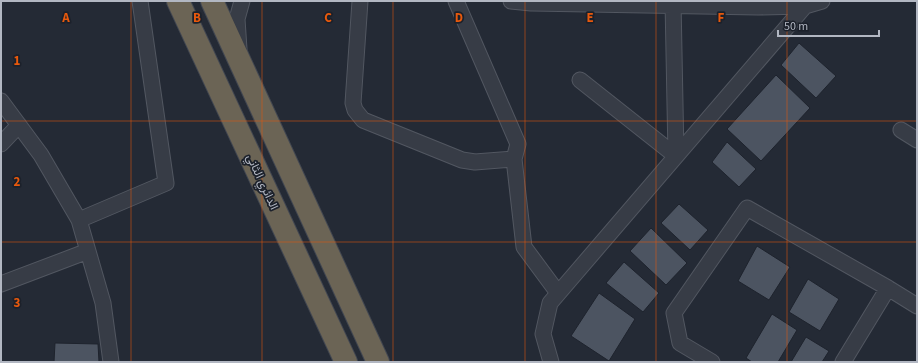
<svg xmlns="http://www.w3.org/2000/svg" width="918" height="363" font-family="'Source Sans 3',Vazirmatn,sans-serif">
  <rect width="100%" height="100%" fill="#242a35"/>
  <path fill="#4c5461" stroke="#1e232d" d="M799 43 836 76 816 98 781 65Z
    M776 75 810 108 761 161 727 129Z
    M727 142 756 169 739 187 712 162Z
    M679 204 708 230 690 250 661 223Z
    M651 228 687 263 666 285 630 251Z
    M757 246 790 267 769 300 738 281Z
    M624 262 659 293 643 312 606 283Z
    M808 279 839 299 820 331 789 312Z
    M599 293 635 319 609 361 571 336Z
    M772 314 797 330 778 362H752L746 358Z
    M806 337 829 351 822 362H791Z
    M55 343 98 344 99 362H54Z"/>
  <g fill="none" stroke-linecap="round" stroke-linejoin="round">
    <g stroke="#525761" stroke-width="17">
      <path id="minor" d="M360 1 353 103 355 110 363 120 462 160 475 162 514 159
        M456 1 518 144 514 159 524 247 558 293
        M511 1 531 3 758 7 805 6 822 1
        M673 1 676 156
        M239 49 237 19 242 1
        M580 80 676 156
        M1 101 41 155 79 220 103 303 111 362
        M901 130 917 140
        M1 144 19 125
        M79 220 166 183 140 1
        M1 284 88 251
        M551 362 543 334 550 303 805 6
        M712 362 680 343 674 313 747 208 888 288 917 306
        M843 362 888 288"/>
    </g>
    <g stroke="#424751" stroke-width="24">
      <path id="highway" d="M178 1 346 362
        M212 1 378 362"/>
    </g>
    <use href="#minor" stroke="#373c46" stroke-width="15"/>
    <use href="#highway" stroke="#6b6455" stroke-width="22"/>
  </g>
  <path fill="none" stroke="#e8590c" stroke-width="1" stroke-opacity="0.55" d="M131 1V362M262 1V362M393 1V362M525 1V362M656 1V362M787 1V362M1 121H917M1 242H917"/>
  <g text-anchor="middle" dominant-baseline="central" stroke-width="3.5" stroke-linejoin="round" paint-order="stroke">
    <g font-size="12" fill="#b2b7c2" stroke="#1c212b">
      <text transform="translate(262 182) rotate(65)">الدائري الثاني</text>
    </g>
  </g>
  <g font-size="13" text-anchor="middle" font-weight="bold" fill="#e8590c" stroke="#1c212b" stroke-width="3.5" stroke-linejoin="round" paint-order="stroke">
    <text x="66" y="22">A</text>
    <text x="197" y="22">B</text>
    <text x="328" y="22">C</text>
    <text x="459" y="22">D</text>
    <text x="590" y="22">E</text>
    <text x="721" y="22">F</text>
    <text x="17" y="65">1</text>
    <text x="17" y="186">2</text>
    <text x="17" y="307">3</text>
  </g>
  <rect width="918" height="363" fill="none" stroke="#b2b7c2" stroke-width="4"/>
  <path d="M778 30v6h101v-6" fill="none" stroke="#b2b7c2" stroke-width="2"/>
  <text x="784" y="30" font-size="12" fill="#b2b7c2" stroke="#1c212b" stroke-width="3" paint-order="stroke">50 m</text>
</svg>
